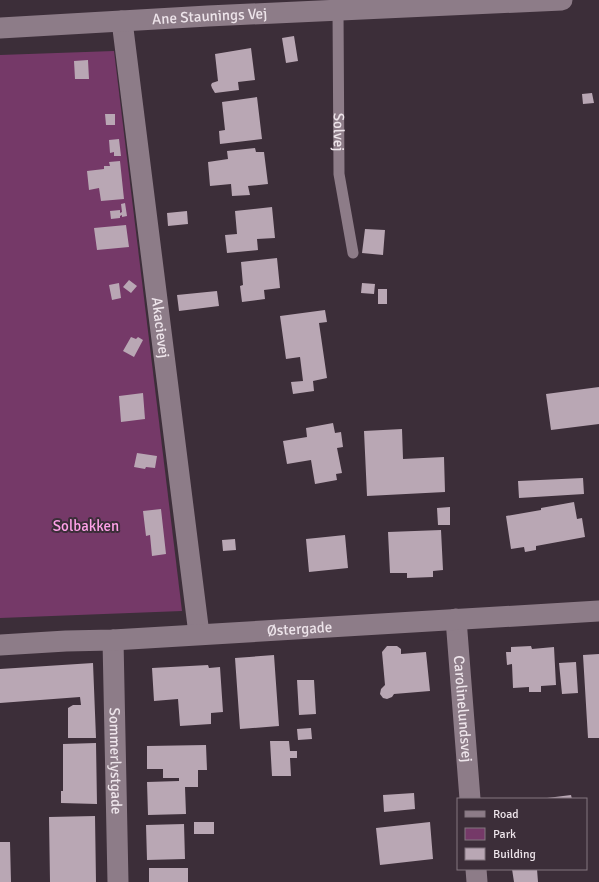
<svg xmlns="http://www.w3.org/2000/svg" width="599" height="882" font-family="Signika,sans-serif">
  <rect width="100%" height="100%" fill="#3c2e39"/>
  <path fill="#753968" d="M114 51 182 611 0 618V55Z"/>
  <path fill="#b9a7b4" d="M294 36 298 61 286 63 282 38Z
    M251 48 255 80 238 82 239 90 215 93 212 88 211 85 212 83 218 81 215 54Z
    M88 60 89 79H75L74 61Z
    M592 93 594 103 583 104 582 94Z
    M257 97 262 139 220 144 219 131 225 130 222 102Z
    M105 114H115V125H106Z
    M119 139 121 156H114V152L110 153 109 140Z
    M255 148 256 152H264L268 184 248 186 250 195 232 196 231 184 210 186 208 162 228 159 227 151Z
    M120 161 124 199 101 201 99 188 89 190 87 171 104 169V166H110L109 162Z
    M125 203 127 216 122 217V215L120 216V218L111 219 110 211 120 210V213L122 212 121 204Z
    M272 207 275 238 257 239 258 250 227 253 225 235 237 234 235 211Z
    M187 211 188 224 168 226 167 213Z
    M126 225 129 247 97 250 94 228Z
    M365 229 385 230 383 255 362 253Z
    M277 258 280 288 264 290 265 299 242 302 240 286 243 285 241 262Z
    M129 280 137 286 131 293 123 287Z
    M119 283 121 298 112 300 109 285Z
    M362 283 375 284 374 294 361 293Z
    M378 289H387V304H378Z
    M217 291 219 306 179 311 177 295Z
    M325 310 327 322 319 323 327 378 313 381 314 391 293 394 291 382 303 381 300 357 286 359 280 316Z
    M131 337 136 339 138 337 143 340 134 357 123 351Z
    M599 387V424L551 430 546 394Z
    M143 393 145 419 121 422 119 396Z
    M333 423 335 433 341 432 343 447 337 448 342 473 336 474 337 480 315 484 311 460 287 464 283 441 307 437 306 428Z
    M402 429 403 459 444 457 445 492 367 496 364 431Z
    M137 453 157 456 155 468 146 467 145 469 134 467Z
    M583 478 584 494 519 498 518 481Z
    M574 502 577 519 582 518 585 537 536 546V550L525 552 524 547 511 549 506 516 541 510V508Z
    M450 507V525H438L437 508Z
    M161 509 166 554 152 556 150 535 146 536 143 511Z
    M441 530 443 570 433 571V577L407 578V573H390L388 532Z
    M345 535 348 568 309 572 306 539Z
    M235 539 236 550 223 551 222 540Z
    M387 646H397L401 649V654L426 652 430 691 394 694 392 697 387 699 383 698 380 694 381 689 385 685 382 652Z
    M531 646 532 649 554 647 556 685 541 686V692H529V687L513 688 512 664 507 665 506 652H511V647Z
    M599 654V738H588L583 655Z
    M274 655 279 726 240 729 235 658Z
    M576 662 578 693 562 694 559 663Z
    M93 663 96 738H68V708L73 705H81L80 697 0 703V669Z
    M208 665 209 668 220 667 223 712 211 713V724L180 726 178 699 154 701 152 668Z
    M297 680H314L316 714 299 715Z
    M311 728 312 739 298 740 297 729Z
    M270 741H289L290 751H297V758H290L291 776H272Z
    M96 743 97 804 61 803V791H63V744Z
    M206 745 207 770H198V787H185L186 814 148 815 147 782 179 781V778H163V769H147V746Z
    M414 793 415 809 384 812 383 795Z
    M571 795 572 799H548L547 798Z
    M95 816 96 882H50L49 817Z
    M194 822H214V834H194Z
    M430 822 433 859 380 865 376 828Z
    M184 824 185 859 147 860 146 825Z
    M0 842H10L11 882H0Z
    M149 868H188V882H149Z
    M512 869H537L538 882H514Z"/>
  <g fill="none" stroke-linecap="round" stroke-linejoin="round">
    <path stroke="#8d7c88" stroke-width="11" id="s1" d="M338 10 339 174 353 253"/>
    <g stroke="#8d7c88" stroke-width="21">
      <path id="s2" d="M122 21 199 634"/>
      <path id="s3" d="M0 28 208 16 562 0"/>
      <path id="s4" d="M456 619 470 799"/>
      <path id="s5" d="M113 640 118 882"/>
      <path id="s6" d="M0 645 66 641 113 640 599 611"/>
      <path d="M476 869 477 882"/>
    </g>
  </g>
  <g text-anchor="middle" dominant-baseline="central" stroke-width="4" stroke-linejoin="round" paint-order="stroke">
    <g font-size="15" fill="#ede4ea" stroke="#3c2e39">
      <text stroke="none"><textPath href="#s3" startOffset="210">Ane Staunings Vej</textPath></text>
      <text stroke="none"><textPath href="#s1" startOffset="122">Solvej</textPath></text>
      <text stroke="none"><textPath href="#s2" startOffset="309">Akacievej</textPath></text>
      <text stroke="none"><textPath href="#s6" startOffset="300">Østergade</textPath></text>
      <text stroke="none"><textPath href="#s4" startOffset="90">Carolinelundsvej</textPath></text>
      <text stroke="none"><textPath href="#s5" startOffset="121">Sommerlystgade</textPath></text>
    </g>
    <g font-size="15" fill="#ffa2e9" stroke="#3c2e39">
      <text x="86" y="526">Solbakken</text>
    </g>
  </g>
  <rect x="457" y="798" width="130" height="72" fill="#3c2e39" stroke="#837780"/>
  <rect x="465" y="811" width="20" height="6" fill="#8d7c88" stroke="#837780"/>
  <text x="493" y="818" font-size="12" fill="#ede4ea">Road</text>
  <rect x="465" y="828" width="20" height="12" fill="#753968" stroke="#837780"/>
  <text x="493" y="838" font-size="12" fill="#ede4ea">Park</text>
  <rect x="465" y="848" width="20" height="12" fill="#b9a7b4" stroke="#837780"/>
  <text x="493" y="858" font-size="12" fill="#ede4ea">Building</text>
</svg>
